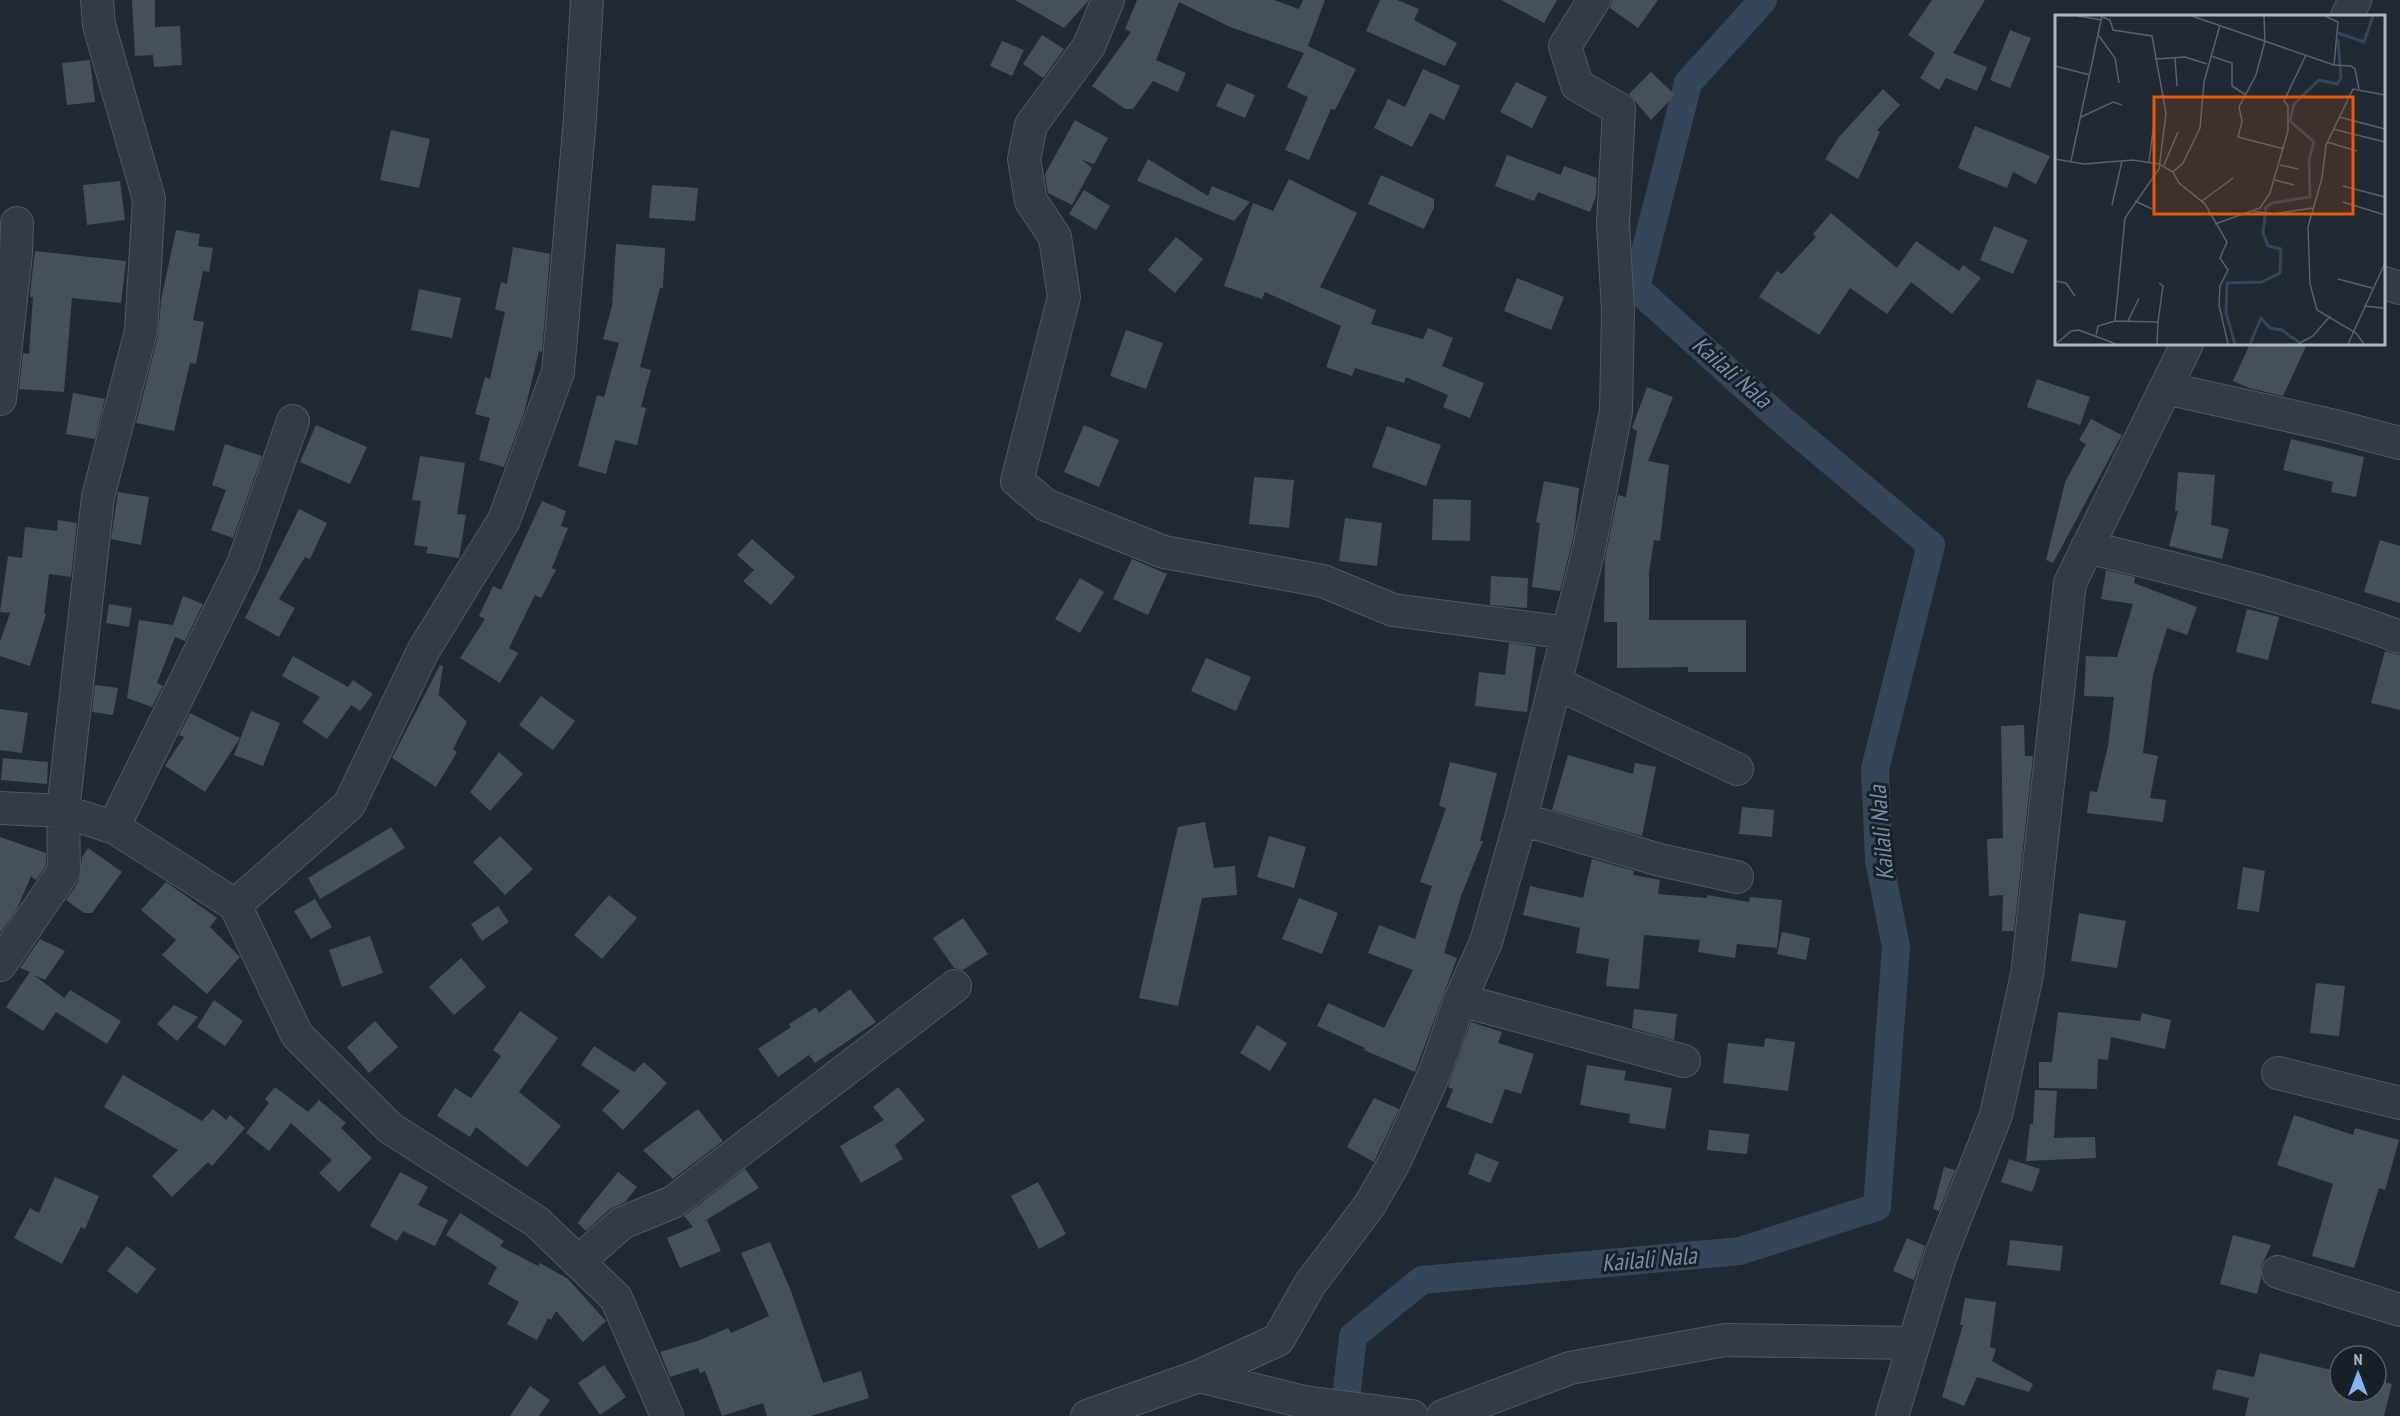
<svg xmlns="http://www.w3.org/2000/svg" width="2400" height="1416" font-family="'PT Sans Narrow',sans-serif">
  <rect width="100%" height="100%" fill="#212933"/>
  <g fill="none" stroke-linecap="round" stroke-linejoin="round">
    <path stroke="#364659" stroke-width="28" d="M1344 1416 1353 1336 1422 1280 1740 1251 1877 1207 1896 947 1879 860 1875 769 1931 545 1782 420 1636 288 1688 83 1763 0"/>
  </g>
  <path fill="#47515c" d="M132 0H155V27L180 26 182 65 154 67 153 55 135 56Z
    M1015 0H1089L1064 28Z
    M1137 0H1274L1299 9 1303 0H1325L1308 46 1356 69 1335 110 1331 109 1309 160 1285 150 1308 97 1287 87 1304 53 1230 27 1179 2 1156 60 1186 73 1178 92 1153 81 1133 109H1125L1092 86 1131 32 1125 29Z
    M1380 0H1397L1419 9 1414 20 1457 43 1445 66 1366 31Z
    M1501 0H1557L1544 23Z
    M1612 0H1658L1638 28 1610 8Z
    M1932 0H1985L1953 53 1987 67 1977 91 1946 78 1939 90 1920 78 1935 53 1908 35Z
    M2010 30 2031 38 2010 88 1990 80Z
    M1042 35 1064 49 1043 78 1023 64Z
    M1002 41 1024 50 1012 76 990 66Z
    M90 60 95 102 67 105 62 63Z
    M1423 69 1460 86 1444 120 1430 113 1412 147 1374 128 1388 99 1405 107Z
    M1651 72 1675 95 1651 120 1629 94Z
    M1516 82 1547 97 1532 128 1500 112Z
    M1227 83 1255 95 1245 118 1216 106Z
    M1883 89 1900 105 1877 130 1880 132 1858 179 1825 159 1839 137Z
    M1075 120 1108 138 1094 164 1082 160 1092 168 1072 205 1048 193 1045 174Z
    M1975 126 2050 156 2036 184 2013 172 2007 188 1958 168Z
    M391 130 430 139 419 188 380 180Z
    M1507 155 1561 175 1564 166 1597 178 1596 196 1590 212 1538 192 1534 201 1495 186Z
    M1148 159 1208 196 1212 186 1250 202 1234 221 1137 181Z
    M1381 175 1434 199V208L1424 229 1368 204Z
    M1289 179 1357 213 1320 287 1376 310 1371 324 1423 339 1428 328 1453 338 1442 366 1484 383 1470 418 1443 407 1448 395 1406 377 1404 383 1355 368 1352 376 1326 367 1341 326 1265 292 1262 299 1224 286 1253 203 1273 211Z
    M120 181 125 220 87 225 83 185Z
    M652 185 698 188 695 221 649 218Z
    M1084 190 1110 206 1096 230 1069 214Z
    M1831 213 1897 268 1916 241 1959 271 1963 265 1981 278 1952 314 1911 282 1887 314 1850 288 1819 335 1759 297 1777 271 1782 274 1816 237 1813 234Z
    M1994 226 2028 240 2013 274 1980 260Z
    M176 230 200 234 198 246 213 248 209 272 203 271 193 320 204 322 196 364 190 363 174 431 136 423 158 336 161 300Z
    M1176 237 1203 259 1175 293 1148 270Z
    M616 244 665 248 663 288H660L640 367 651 370 641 407 646 408 637 445 615 440 606 474 578 466 597 395 604 397 619 343 603 339 612 306Z
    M513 247 550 254 542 352 539 351 524 413 504 467 479 460 490 418 475 414 485 377 490 379 505 312 495 309 501 282 507 284Z
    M35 251 126 261 121 303 72 298 64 392 19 389 23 353 29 354 33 297H30L31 284Z
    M1517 278 1564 297 1551 330 1504 311Z
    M419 289 461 298 452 338 411 330Z
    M1126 330 1163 343 1146 389 1110 376Z
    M2250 344H2307L2283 396 2249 388 2233 381Z
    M2037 379 2090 397 2080 425 2027 407Z
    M1647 387 1673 397 1648 461 1669 465 1660 541 1654 540 1649 573V620H1746V672H1688V667L1617 668V622H1604L1605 559 1618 495 1626 497 1637 431 1632 428Z
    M73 393 105 399 95 439 66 434Z
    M2091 419 2122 435 2053 563 2046 560 2065 482 2086 444 2079 440Z
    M316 425 367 447 350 484 300 462Z
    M1084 425 1119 440 1099 487 1064 472Z
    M1387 426 1441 445 1426 486 1372 467Z
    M2291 439 2364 457 2356 497 2331 492 2333 482 2283 470Z
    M225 444 262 456 233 538 211 530 226 490 212 485Z
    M420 456 465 463 457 514 466 515 459 558 426 553 428 547 414 545 421 501 412 500Z
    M2178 472 2215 475 2211 525 2229 529 2222 559 2169 546 2178 511H2175Z
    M1254 477 1294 480 1289 528 1249 524Z
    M1544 481 1579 488 1574 534 1560 591 1532 587 1540 523 1536 522Z
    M118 492 149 497 141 545 111 539Z
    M1433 499 1471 500 1470 541 1432 540Z
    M542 501 566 511 561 526 568 528 552 568 556 570 541 598 535 595 509 648 518 653 500 683 460 658 485 619 479 616 493 586 501 590Z
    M299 509 327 523 310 559 305 557 279 599 295 608 279 637 245 618Z
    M1345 518 1382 523 1377 566 1339 561Z
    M58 520 77 523 71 577 49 574 44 614H46L30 666 0 656V642L10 613 0 612 8 556 22 558 25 527 57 531Z
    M752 539 795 577 771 605 743 581 754 570 737 555Z
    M2380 540 2400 546V603L2364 592Z
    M1132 559 1167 574 1148 615 1113 599Z
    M2106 570 2135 577 2134 583 2197 607 2187 635 2167 628 2153 675 2143 753 2158 756 2150 798 2166 800 2163 822 2087 813 2090 791 2097 792 2108 746 2114 697 2084 696 2086 656 2117 657 2133 604 2101 599Z
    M1491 576 1528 578 1527 608 1490 605Z
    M1080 578 1104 592 1080 633 1055 619Z
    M183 596 203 604 185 641 175 637 157 683 163 686 152 707 127 698 139 620 173 625Z
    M109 604 132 608 129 627 106 623Z
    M2247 609 2279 617 2268 660 2236 652Z
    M1509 643 1536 647 1527 712 1475 706 1479 672 1505 675Z
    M2385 651 2400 655V710L2371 703Z
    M293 656 348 687 353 680 373 694 360 711 351 705 327 739 302 722 320 697 282 676Z
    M1206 658 1251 677 1236 711 1191 691Z
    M440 665 443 666 438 698 439 695 467 722 453 749 457 752 436 787 392 758Z
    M95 685 118 688 113 715 92 712Z
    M541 696 575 721 553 750 519 725Z
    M0 709 28 713 22 753 0 750Z
    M251 711 280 723 263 766 234 755Z
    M190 713 240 738 205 792 165 766 184 737 179 735Z
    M2024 725 2025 756H2033L2014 931H2002L2003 895 1989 896 1987 839 2003 838 2001 726Z
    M499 752 523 774 490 811 470 792Z
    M1568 755 1633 774 1635 763 1656 767 1642 836 1552 810Z
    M3 758 48 762 47 784 1 780Z
    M1450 762 1497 773 1480 841H1483L1461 896 1444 953 1457 958 1415 1072 1364 1050 1365 1048 1317 1026 1328 1003 1384 1028 1413 970 1368 953 1379 925 1415 939 1432 886 1420 882 1446 808 1439 806Z
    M1742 807 1774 810 1772 837 1739 834Z
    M1205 822 1214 868 1235 866 1237 895 1202 898 1178 1006 1139 998 1178 827Z
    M391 827 405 848 320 899 308 878Z
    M500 836 533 869 505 895 473 862Z
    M1269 836 1306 847 1294 888 1257 877Z
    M0 837 46 853V866L36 880 31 876 17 909 0 933Z
    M88 848 122 872 92 913H84L66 900 79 881 82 857Z
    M1592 859 1634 871 1633 875 1660 880 1658 894 1707 898V895L1749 902 1750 897 1782 900 1777 948 1737 944 1735 958 1698 952 1700 940 1644 935 1639 989 1606 986 1609 959 1576 953 1580 928 1523 915 1530 886 1583 898Z
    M2243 867 2265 871 2259 912 2237 909Z
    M166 882 217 918 210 927 240 957 207 994 162 955 176 940 141 910Z
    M609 895 637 918 602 959 574 935Z
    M1299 898 1338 913 1322 954 1282 939Z
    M315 899 332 927 311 939 294 911Z
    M498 906 509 922 482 941 471 924Z
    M2079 913 2126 921 2117 968 2071 961Z
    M963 918 988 954 963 970 954 968 933 938Z
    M1782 932 1810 938 1806 960 1777 954Z
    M370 936 383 973 342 987 329 950Z
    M40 939 65 951 45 980 34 975 64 998 70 990 121 1021 107 1044 56 1012 43 1031 6 1007 30 972 20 968Z
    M461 958 486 987 454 1015 429 987Z
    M2316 983 2345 986 2339 1036 2310 1033Z
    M850 989 876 1022 815 1063 809 1055 778 1077 758 1049 791 1027 789 1024 816 1007 819 1013Z
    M214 1000 243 1021 225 1046 197 1027Z
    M174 1005 198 1017 177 1041 157 1024Z
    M1634 1009 1677 1014 1674 1040 1632 1028Z
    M520 1011 558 1038 519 1092 561 1126 527 1167 476 1127 470 1137 437 1116 455 1088 471 1098 501 1056 493 1050Z
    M2058 1012 2140 1021 2142 1013 2171 1020 2165 1049 2111 1037 2108 1060 2098 1059 2097 1089 2039 1088V1062H2052Z
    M375 1021 398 1047 369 1073 347 1047Z
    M1471 1022 1502 1032 1498 1043 1534 1054 1521 1094 1505 1089 1492 1124 1446 1107 1453 1089 1448 1087Z
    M1257 1025 1287 1043 1270 1071 1240 1053Z
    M1765 1038 1795 1042 1788 1091 1723 1083 1728 1043 1764 1047Z
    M594 1046 634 1072 644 1062 667 1083 623 1130 602 1110 620 1091 581 1065Z
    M1587 1065 1626 1071 1624 1080 1672 1088 1665 1129 1629 1123 1630 1114 1580 1105Z
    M123 1075 202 1121 213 1109 226 1120 230 1115 245 1128 212 1166 208 1162 172 1197 152 1176 178 1150 104 1107Z
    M275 1087 308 1112 319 1100 346 1123 341 1128 372 1158 339 1192 319 1173 332 1160 291 1123 269 1151 246 1133 269 1103 265 1099Z
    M898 1087 925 1120 895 1145 903 1159 861 1183 840 1146 884 1120 873 1107Z
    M2035 1090 2057 1091 2054 1138 2095 1137 2096 1158 2026 1161 2030 1124H2033Z
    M1374 1098 1399 1109 1374 1162 1347 1147Z
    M698 1109 723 1141 673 1179 643 1150Z
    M2294 1115 2353 1135 2355 1128 2399 1140 2385 1190 2379 1188 2354 1268 2312 1256 2333 1184 2277 1165Z
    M1709 1130 1749 1134 1747 1154 1707 1150Z
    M1476 1153 1499 1162 1490 1183 1468 1174Z
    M2009 1159 2040 1169 2032 1192 2001 1182Z
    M1944 1167 1955 1170 1939 1211 1933 1209Z
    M745 1169 759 1188 701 1223 707 1220 721 1251 680 1268 667 1238 693 1227 684 1216Z
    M400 1172 428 1187 418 1205 448 1220 435 1246 403 1231 397 1241 370 1226Z
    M618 1172 637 1187 625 1202 610 1209 586 1231 578 1223 581 1218Z
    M55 1177 99 1196 85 1229 81 1227 62 1264 14 1238 30 1208 39 1213Z
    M1038 1182 1066 1234 1039 1249 1011 1196Z
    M460 1213 504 1241 500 1246 538 1266 540 1263 568 1279 606 1321 583 1342 556 1311 551 1320 548 1318 537 1340 507 1324 519 1302 488 1284 497 1267 446 1235Z
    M2233 1235 2271 1245 2261 1267V1278L2257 1294 2220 1284Z
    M1907 1238 1925 1246 1914 1280 1893 1271Z
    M2010 1240 2063 1246 2060 1271 2007 1265Z
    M770 1242 791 1291 823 1383 861 1371 869 1398 811 1416H767L763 1403 722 1416 705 1371 700 1373 698 1368 670 1377 660 1352 700 1340 728 1328 731 1333 769 1316 741 1253Z
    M127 1246 156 1269 137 1294 107 1271Z
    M1965 1298 1996 1302 1990 1347 1996 1349 1992 1361 2033 1384 2029 1392 1977 1377 1964 1406 1942 1397 1963 1325H1960Z
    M2260 1353 2340 1372V1392H2376V1380L2392 1384 2384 1416H2245L2249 1398 2212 1389 2217 1369 2254 1377Z
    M604 1365 626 1397 600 1415 578 1383Z
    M530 1386 550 1400 539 1416H510Z"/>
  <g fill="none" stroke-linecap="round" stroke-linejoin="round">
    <g stroke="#515962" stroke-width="34">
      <path id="street" d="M1108 0 1089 46 1031 125 1024 159 1031 201 1055 237 1064 297 1017 481 1046 505 1164 552 1323 581 1393 610 1568 633
        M2347 16 2355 0
        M2384 283 2400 288
        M2165 388 2331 425 2400 443
        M0 399 16 253 17 223
        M2087 547C2193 573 2298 599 2400 637
        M1556 683 1737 769
        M0 808 63 811 115 828 235 905 297 1035 390 1128 537 1222 616 1298 667 1416
        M1521 819 1660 860 1737 877
        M115 828 116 822 243 564 293 421
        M235 905 349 805 423 651 504 520 558 372 580 118 587 0
        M0 965 64 871 63 811 98 497 141 331 149 199 99 25 97 0
        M1460 1000 1684 1061
        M2278 1073 2400 1103
        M578 1262 622 1223 673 1202 955 986
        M2278 1272 2400 1310
        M1199 1376 1304 1402 1412 1416
        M1087 1416 1199 1376 1278 1340 1310 1284 1369 1206 1394 1163 1435 1072 1460 1000 1486 942 1521 819 1589 549 1616 411 1618 311 1613 224 1619 109 1577 85 1565 46 1594 0
        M1443 1416 1570 1368 1725 1340 1914 1343
        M1892 1416 1940 1257 1996 1115 2027 975 2070 583 2187 344"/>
    </g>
    <use href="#street" stroke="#343b44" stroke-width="32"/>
  </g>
  <g text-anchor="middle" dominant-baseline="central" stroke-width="6" stroke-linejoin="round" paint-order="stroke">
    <g font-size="24" font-style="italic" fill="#788ea7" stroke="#192028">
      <text transform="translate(1732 372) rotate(41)">Kailali Nala</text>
      <text transform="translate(1881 833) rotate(-95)">Kailali Nala</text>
      <text transform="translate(1649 1259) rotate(-5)">Kailali Nala</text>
    </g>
  </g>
  <g transform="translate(2055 15)">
    <rect width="330" height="330" fill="#212933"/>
    <path fill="none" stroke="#364659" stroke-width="3" d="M283 18 309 27 318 1M180 329 171 298 172 268 207 267 225 258 226 234 213 231 208 218 211 192 217 188 255 182 254 145 259 127 235 106 239 89 264 65 282 69 286 63 283 24M195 329 206 303 215 313 227 315 245 328"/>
    <path fill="none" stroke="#59616c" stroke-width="1.5" d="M23 1 47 5M137 1 279 50 296 51 300 54 304 74M209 1 210 26 201 60 184 92 187 106 183 122 229 134M270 1 283 7 279 50M47 2 55 5 58 15 97 21 111 98 104 154 70 203 60 306M44 21 60 43 64 68M156 41 177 48V71L191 80M120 43 122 71M100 44 130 42 152 49M0 51 35 60M26 102 58 87 67 90M284 102 330 114M278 114 330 127M272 127 302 136M0 144 29 149 78 145 104 149 118 157 124 168 150 189 172 227 165 243 173 255 165 271 164 290 173 329M16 146 47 1M94 147 100 100M109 150 123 117M225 150 243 154M118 157 128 148 145 113 149 67 165 10M220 165 239 170M288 171 330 182M80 186 97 194M147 186 178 163M288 187 330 200M57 190 67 146M198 196 218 199 258 193M160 209 205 193 215 178 233 116V91L229 86 251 40M283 264 317 273M0 266 11 268 20 281M309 291 328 293M73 306 84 283M103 307 108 271 104 268M41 320 43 311 60 306 103 307 102 329M1 329 16 316 24 315 61 329M243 329 258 321 275 301M293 329 330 248M309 329 301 318 262 295 255 269 253 212 267 163 271 130 298 74 330 80"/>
    <path fill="#e8590c" fill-opacity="0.15" stroke="#e8590c" stroke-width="3" d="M99 82H298V199H99Z"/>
    <rect width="330" height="330" fill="none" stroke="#adb6c1" stroke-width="3"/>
  </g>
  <g transform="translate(2358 1374)"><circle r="28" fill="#192028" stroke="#545c65" stroke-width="1.5"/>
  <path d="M0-4.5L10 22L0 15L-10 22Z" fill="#87b3ec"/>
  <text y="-9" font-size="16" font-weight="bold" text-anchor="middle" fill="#adb6c1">N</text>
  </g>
</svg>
